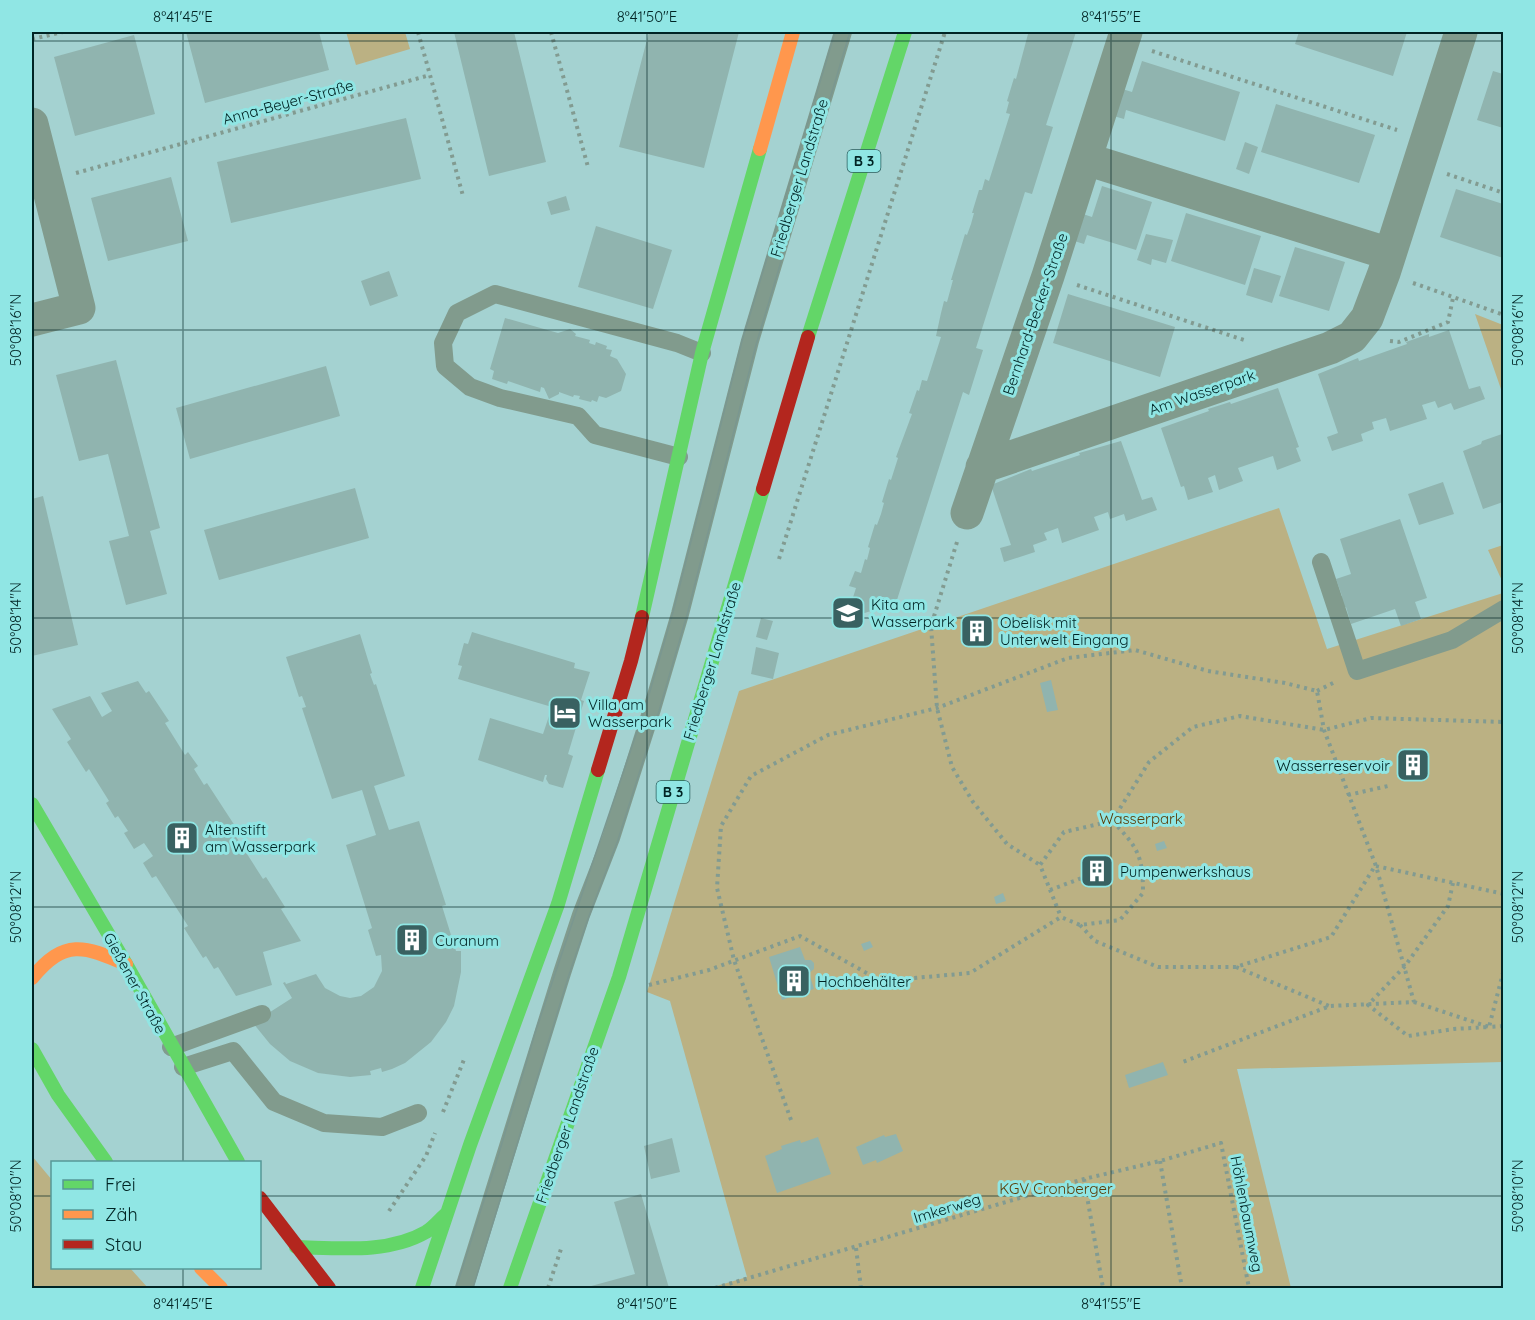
<svg xmlns="http://www.w3.org/2000/svg" width="1535" height="1320" font-family="Quicksand,sans-serif">
  <rect width="100%" height="100%" fill="#a4d2d1"/>
  <path fill="#bbb183" d="M346 32H405L410 49 356 65Z
    M1475 314 1503 325V395Z
    M1279 508 1327 649 1503 593V1062L1237 1069 1291 1288H710L747 1277 670 1001 647 992 739 691Z
    M1503 545H1504L1503 583 1488 550Z
    M32 1156 52 1180V1268H130L148 1288H32Z"/>
  <path fill="#90b4af" d="M186 32H319L329 70 205 103Z
    M454 32H514L546 162 489 176Z
    M649 32H739L704 168 619 147Z
    M1031 32H1076L1046 125 1053 127 1032 194 1025 192 976 348 983 350 969 395 963 392 896 603 852 617 848 613 856 588 849 586 855 571 861 573 865 559 867 560 870 548 868 547 875 524 877 525 881 514 884 503 882 502 889 479 891 480 898 458 896 457 912 414 909 413 917 390 919 391 922 380 927 381 941 337 936 336 941 313 944 301 947 302 953 280H951L965 234 967 235 971 224 974 213H972L979 190H982L985 179 989 181 1010 114 1006 113 1009 102 1007 101 1014 78 1016 79 1028 34H1031Z
    M1299 32H1407L1393 76 1295 44Z
    M134 35 155 114 75 136 54 57Z
    M1142 61 1240 92 1225 141 1126 110 1124 119 1110 115 1119 88 1132 92Z
    M1493 71 1503 74V128L1477 120Z
    M1276 104 1375 135 1359 183 1261 152Z
    M406 118 421 179 231 223 217 162Z
    M1245 142 1258 147 1249 174 1236 169Z
    M171 177 188 241 108 261 91 198Z
    M1102 186 1152 202 1136 250 1087 235 1084 244 1071 240 1080 213 1092 217Z
    M1456 189 1503 204V258L1440 237Z
    M566 196 570 210 551 215 547 202Z
    M1186 213 1261 236 1245 285 1171 261Z
    M596 226 672 250 653 309 578 287Z
    M1146 234 1173 240 1166 263 1152 259 1151 265 1137 260Z
    M1295 247 1345 262 1329 311 1279 296Z
    M1254 268 1281 276 1272 303 1246 295Z
    M389 271 398 296 370 306 361 281Z
    M1068 294 1175 327 1160 377 1053 343Z
    M505 318 558 333 570 329 576 334 575 336 590 340 589 343 595 345 596 342 607 346 606 349 612 350 610 356 617 359 626 374 621 391 606 398 599 396 597 402 592 400 591 402 579 399 580 396 574 395 573 397 559 392V394L549 399 544 388 541 387 540 392 508 381 507 384 492 379 494 371 490 369Z
    M1449 330 1469 389 1480 386 1485 399 1454 410 1451 403 1438 408 1435 401 1422 405 1427 419 1390 431 1386 418 1372 422 1374 429 1361 434 1363 441 1332 451 1327 437 1338 433 1318 374 1358 358 1359 361 1407 344 1406 342 1429 334V337Z
    M116 360 160 528 150 531 167 594 126 605 109 541 129 536 108 454 79 461 56 375Z
    M326 366 340 416 190 459 176 408Z
    M1278 388 1299 447 1296 448 1301 461 1277 470 1273 456 1238 468 1243 481 1219 490 1215 475 1208 478 1213 492 1188 500 1184 486 1181 487 1161 428 1209 411 1208 409 1230 402 1231 404Z
    M1502 434H1503V502L1483 509 1463 451 1481 444 1482 441Z
    M1121 441 1142 500 1152 497 1157 510 1126 521 1124 514 1110 519 1108 512 1094 517 1099 530 1062 543 1058 528 1044 533 1047 540 1033 545 1035 552 1004 562 1000 548 1011 545 991 485 1031 469 1032 471 1080 455 1079 453Z
    M1443 482 1454 514 1419 525 1408 494Z
    M355 488 369 538 219 580 204 530Z
    M43 496 78 645 32 656V499Z
    M1400 519 1427 598 1415 602 1421 619 1401 626 1395 609 1351 624 1346 607 1340 608 1336 597 1342 596 1336 579 1351 574 1340 539Z
    M761 618 773 621 767 640 756 637Z
    M981 621 986 634 973 640 968 627Z
    M472 632 575 663 574 668 590 672 581 700 584 701 568 754 573 756 563 788 549 784 546 779 547 775H545L543 782 478 760 490 718 543 734 552 707 458 679 462 666 458 665 464 643 468 644Z
    M360 634 372 673 370 674 374 685 376 684 405 776 374 786 389 830 419 821 446 905 442 906 456 951H461V972L454 1006 446 1022 431 1042 405 1063 392 1069 382 1072 381 1068 370 1071 371 1075 350 1077 318 1073 290 1061 270 1044 253 1023 292 998 283 983 285 982 286 984 316 974 325 988 340 996 350 998 361 996 374 987 382 971 381 955 376 956 368 930 372 928 346 845 376 835 362 790 332 799 302 708 306 707 302 696 299 697 286 657Z
    M756 647 779 653 773 679 751 674Z
    M1051 680 1058 710 1047 712 1040 683Z
    M138 681 146 693 149 691 169 721 165 723 185 755 188 752 198 766 194 769 204 785 207 783 235 826 231 829 263 879 266 877 285 907 281 909 301 941 263 952 272 985 236 996 218 967 214 969 206 956 203 958 184 928 188 926 156 876 152 878 143 863 153 856 144 843 134 849 124 833 128 831 118 816 115 818 106 803 109 801 89 769 86 772 67 742 71 739 52 709 90 696 102 717 112 711 101 693Z
    M1421 749 1424 767 1427 766 1429 773 1424 774 1423 772 1410 776 1411 779 1405 781 1402 774 1405 773 1397 757 1404 754 1405 757Z
    M1164 841 1167 848 1157 851 1155 844Z
    M1101 862 1104 864 1108 875 1106 878 1094 882 1090 879 1087 867Z
    M1003 893 1006 901 996 904 994 897Z
    M870 941 873 947 864 951 861 944Z
    M800 947 805 960H811L814 963V969L809 973 814 989 782 1000 769 957Z
    M1163 1062 1168 1075 1129 1088 1125 1075Z
    M896 1134 903 1151 877 1163 876 1160 863 1165 856 1147 884 1135 885 1137Z
    M818 1137 831 1174 777 1193 765 1156 782 1149 781 1146 800 1140 801 1143Z
    M672 1138 680 1172 651 1179 644 1146Z
    M641 1194 669 1288H584L635 1274 614 1202Z"/>
  <g fill="none" stroke-linecap="round" stroke-linejoin="round">
    <path stroke="#829b91" stroke-width="4" stroke-dasharray="3 4.5" stroke-linecap="butt" d="M418 32 430 75
      M551 32 588 167
      M32 39 63 32
      M1152 51 1397 130
      M76 173 430 75 463 196
      M1447 174 1504 193
      M1413 283 1504 315
      M1077 285 1247 341
      M1390 341 1399 342 1448 322 1453 298
      M957 542 931 626 937 708 952 767 973 802 1007 844 1040 865
      M779 559 945 32
      M1317 691 1335 682
      M1348 795 1388 786
      M1112 821 1149 762 1193 727 1240 716 1324 730 1371 718 1504 722
      M1376 866 1504 894
      M1453 883 1448 906 1405 966 1368 1005 1408 1036 1454 1029 1489 1027 1504 969
      M1050 890 1082 878
      M1080 925 1095 941 1158 967H1236L1331 937 1375 866
      M1236 967 1329 1006
      M649 985 709 970 800 936 881 981 970 973 1061 917 1080 925 1120 920 1143 893C1143 856 1138 847 1112 821L1064 832 1040 865 1061 917
      M1414 1002 1489 1027 1504 1026
      M443 1112 465 1057
      M791 1120 734 960 717 888 721 826 751 776 828 735 937 708 1068 658 1135 650 1208 671 1285 683 1317 691 1324 730 1376 866 1414 1002 1330 1006 1180 1063
      M1160 1161 1182 1288
      M1084 1179 1103 1288
      M389 1211 426 1156 435 1133
      M856 1248 861 1288
      M548 1288 562 1246
      M715 1288 1084 1179 1160 1161 1221 1143 1249 1288"/>
    <path stroke="#819b8d" stroke-width="18" d="M679 457 595 435 578 416 500 398 470 387 445 366 443 343 457 313 495 294 677 343 702 353
      M1321 562 1357 671 1452 640 1504 609
      M171 1047 262 1014
      M183 1067 233 1051 274 1102 324 1123 382 1127 418 1113
      M464 1288 562 973 581 915 611 838 652 709 680 614 750 341 843 32"/>
    <path stroke="#819b8d" stroke-width="33" d="M32 124 79 308 32 320
      M1086 159 1390 254
      M982 467 1330 348 1352 337 1367 318 1384 273 1461 32
      M967 513 1048 276 1126 32"/>
    <path stroke="#63d668" stroke-width="14" d="M808 337 905 32
      M642 617 702 353 760 149
      M32 804 126 964 238 1162
      M32 1049 58 1095 106 1162
      M296 1247C338 1248 388 1254 426 1232 434 1227 440 1219 447 1213
      M422 1288 470 1145 558 904 598 770
      M510 1288 619 977 763 489"/>
    <path stroke="#ff974d" stroke-width="14" d="M760 149 793 32
      M32 978C65 938 84 946 126 964
      M201 1268 221 1288"/>
    <path stroke="#b3261e" stroke-width="14" d="M763 489 808 337
      M598 770 631 661 642 617
      M260 1198 329 1288"/>
    <path stroke="#7a9790" stroke-width="1.5" d="M456 1288 499 1153 536 1030 645 708 673 612 742 341 835 32
      M473 1288 569 975 589 916 618 840 659 711 687 615 756 345 850 32"/>
  </g>
  <path fill="none" stroke="#002424" stroke-width="1.5" stroke-opacity="0.45" d="M183 32V1162M647 32V1288M1111 32V1288M32 41H1504M32 330H1504M32 618H1504M32 907H1504M32 1196H52M260 1196H1504M183 1268V1288"/>
  <defs>
    <g id="school-square" transform="scale(1.725)"><rect x="-9" y="-9" width="18" height="18" rx="4" fill="#396161" stroke="#90e6e4"/><path d="M0-5L7-2L0 1L-7-2ZM-4 1L0 2.5L4 1V4Q0 6-4 4Z" fill="#fff"/></g>
    <g id="building-square" transform="scale(1.725)"><rect x="-9" y="-9" width="18" height="18" rx="4" fill="#396161" stroke="#90e6e4"/><path d="M-4-6H4V6H1V3H-1V6H-4ZM-2.5-4.3h1.7v1.8h-1.7ZM.8-4.3h1.7v1.8H.8ZM-2.5-1h1.7V.8h-1.7ZM.8-1h1.7V.8H.8Z" fill="#fff"/></g>
    <g id="hotel-square" transform="scale(1.725)"><rect x="-9" y="-9" width="18" height="18" rx="4" fill="#396161" stroke="#90e6e4"/><path d="M-6-4.5h1.5V1H6V5H4.5V3h-9V5H-6ZM-4 0a1.8 1.8 0 1 1 3.6 0ZM.5 0V-2.5h3Q6-2.5 6 0Z" fill="#fff"/></g>
  </defs>
  <g fill-rule="evenodd">
    <use href="#school-square" x="848" y="613"/>
    <use href="#building-square" x="977" y="631"/>
    <use href="#hotel-square" x="565" y="713"/>
    <use href="#building-square" x="1413" y="765"/>
    <use href="#building-square" x="182" y="838"/>
    <use href="#building-square" x="1097" y="871"/>
    <use href="#building-square" x="412" y="940"/>
    <use href="#building-square" x="794" y="981"/>
  </g>
  <g text-anchor="middle" dominant-baseline="central" stroke-width="6" stroke-linejoin="round" paint-order="stroke">
    <g fill="#90e6e4" stroke="#2b5e5e" stroke-width="1.5">
      <rect x="847.5" y="150" width="33" height="22" rx="4.5"/>
      <rect x="656.5" y="781" width="33" height="22" rx="4.5"/>
    </g>
    <g font-size="14" font-weight="bold" fill="#002424">
      <text x="864" y="161">B 3</text>
      <text x="673" y="792">B 3</text>
    </g>
    <g font-size="15" fill="#002424" stroke="#90e6e4">
      <text transform="translate(288 102) rotate(-15)">Anna-Beyer-Straße</text>
      <text transform="translate(799 178) rotate(-73)">Friedberger Landstraße</text>
      <text transform="translate(1035 314) rotate(-71)">Bernhard-Becker-Straße</text>
      <text transform="translate(1202 392) rotate(-19)">Am Wasserpark</text>
      <text transform="translate(712 661) rotate(-73)">Friedberger Landstraße</text>
      <text transform="translate(135 983) rotate(61)">Gießener Straße</text>
      <text transform="translate(567 1125) rotate(-71)">Friedberger Landstraße</text>
      <text transform="translate(947 1208) rotate(-17)">Imkerweg</text>
      <text transform="translate(1247 1214) rotate(79)">Höhlenbaumweg</text>
    </g>
    <g font-size="15" fill="#002424" stroke="#90e6e4" text-anchor="start">
      <text x="871" y="604">Kita am<tspan x="871" dy="17">Wasserpark</tspan></text>
      <text x="1000" y="622">Obelisk mit<tspan x="1000" dy="17">Unterwelt Eingang</tspan></text>
      <text x="588" y="704">Villa am<tspan x="588" dy="17">Wasserpark</tspan></text>
      <text x="1390" y="765" text-anchor="end">Wasserreservoir</text>
      <text x="205" y="829">Altenstift<tspan x="205" dy="17">am Wasserpark</tspan></text>
      <text x="1120" y="871">Pumpenwerkshaus</text>
      <text x="435" y="940">Curanum</text>
      <text x="817" y="981">Hochbehälter</text>
    </g>
    <g font-size="15" fill="#5b3c07" stroke="#90e6e4">
      <text x="1141" y="818">Wasserpark</text>
      <text x="1056" y="1188">KGV Cronberger</text>
    </g>
  </g>
  <rect width="1535" height="1320" fill="none" stroke="#90e6e4" stroke-width="66"/>
  <rect x="51" y="1161" width="210" height="108" fill="#90e6e4" stroke="#569897" stroke-width="1.5"/>
  <rect x="63" y="1180" width="30" height="9" fill="#63d668" stroke="#569897" stroke-width="1.5"/>
  <text x="105" y="1191" font-size="18" fill="#002424">Frei</text>
  <rect x="63" y="1210" width="30" height="9" fill="#ff974d" stroke="#569897" stroke-width="1.5"/>
  <text x="105" y="1221" font-size="18" fill="#002424">Zäh</text>
  <rect x="63" y="1240" width="30" height="9" fill="#b3261e" stroke="#569897" stroke-width="1.5"/>
  <text x="105" y="1251" font-size="18" fill="#002424">Stau</text>
  <rect x="33" y="33" width="1469" height="1254" fill="none" stroke="#002424" stroke-width="2"/>
  <g font-size="15" text-anchor="middle" fill="#002424">
    <text x="183" y="22">8°41'45"E</text>
    <text x="647" y="22">8°41'50"E</text>
    <text x="1111" y="22">8°41'55"E</text>
    <text transform="translate(16 330) rotate(-90)" y="5">50°08'16"N</text>
    <text transform="translate(1518 330) rotate(-90)" y="5">50°08'16"N</text>
    <text transform="translate(16 618) rotate(-90)" y="5">50°08'14"N</text>
    <text transform="translate(1518 618) rotate(-90)" y="5">50°08'14"N</text>
    <text transform="translate(16 907) rotate(-90)" y="5">50°08'12"N</text>
    <text transform="translate(1518 907) rotate(-90)" y="5">50°08'12"N</text>
    <text transform="translate(16 1196) rotate(-90)" y="5">50°08'10"N</text>
    <text transform="translate(1518 1196) rotate(-90)" y="5">50°08'10"N</text>
    <text x="183" y="1309">8°41'45"E</text>
    <text x="647" y="1309">8°41'50"E</text>
    <text x="1111" y="1309">8°41'55"E</text>
  </g>
</svg>
